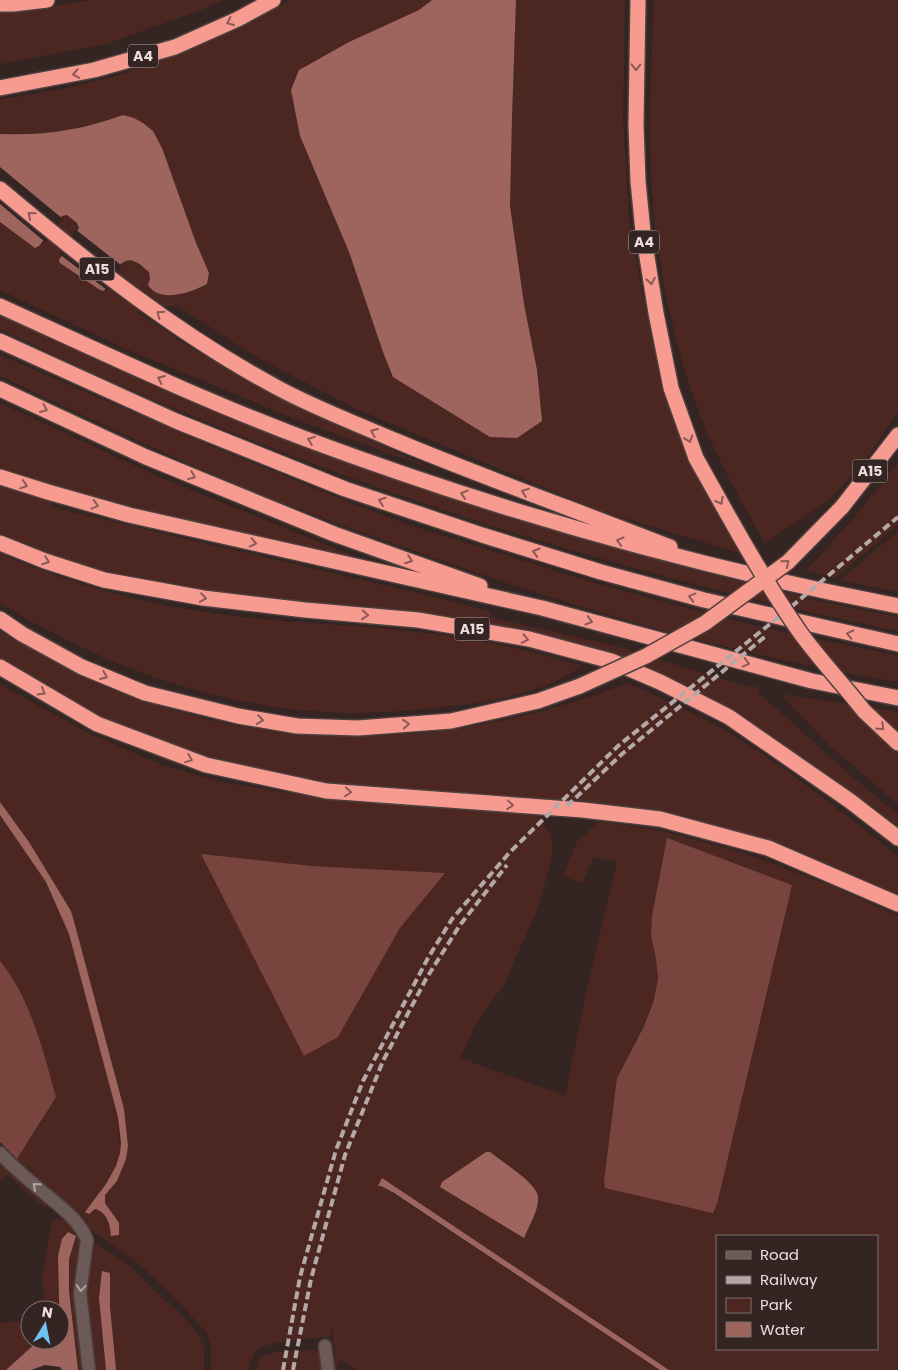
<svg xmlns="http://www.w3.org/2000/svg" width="898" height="1370" font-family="Poppins,sans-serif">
  <rect width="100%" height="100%" fill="#342422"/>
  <!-- green -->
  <path fill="#4c2722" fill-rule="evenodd" d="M92,0H223L204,9L106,44L0,64V9L40,8Z
    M291,0H432L419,10L349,42L299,70L291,90L300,136L349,252L383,352L393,377L537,370L524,304L510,206L512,117L516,0H625L623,118L629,220L647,316L667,397L704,483L740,553L600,511L354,408L248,352L177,305L137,312L194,350L272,392L380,445L438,471L300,421L126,349L0,290V99C106,86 199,53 291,0Z
    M654,0H898V412L865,461L827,502L765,543C740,498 713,453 696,404C670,331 653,244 651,167C649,111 652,55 654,0Z
    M0,312L31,328L578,536L694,570L833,604L898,617V631C588,568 284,468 0,329Z
    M0,355L218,449L351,503L409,525L601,585L756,626L898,656V682C744,657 593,614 446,562C372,536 298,510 226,480C150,447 75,412 0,376Z
    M0,403L157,476L351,555L350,560L139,511L57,488L51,507L430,596L491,612L490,617L616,646L744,686L758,687L759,694C806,733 849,777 898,814V833L781,746L607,656L154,586L74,565L0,536Z
    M898,462V525L835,578L805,571C839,537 869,501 898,462Z
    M898,531V592L840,580Z
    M0,554C54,576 106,594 163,605C211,614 261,620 310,623C336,625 363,626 389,629C437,634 485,640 531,652C549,656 565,661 582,666C543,694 490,702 443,707C404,711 365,715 326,712C208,705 100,664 0,603Z
    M0,631C46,657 93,683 143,700C303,757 472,743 628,683C667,701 705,718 741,740C796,775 846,816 898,856V897L627,809L540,798L469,795L327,783L259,771L194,754L118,727L70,704L0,661Z
    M0,684L82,730L162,765L221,782L323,799L537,813L549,832L553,846L551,862L538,907L505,983L476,1024L460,1058L565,1096L587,989L617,862L594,857L582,883L563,876L577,841L601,821L670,833L740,852L830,885L898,916V1370H669L382,1178L381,1186L660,1370H357L341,1359L337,1365L338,1370H331V1366L335,1357L332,1326L329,1337C315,1338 266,1342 258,1349C253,1354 250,1363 248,1370H211V1344L206,1332L179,1302L142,1266L88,1228L87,1221L17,1159L42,1121L27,1006L15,983L0,961V815L46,882L69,934L118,1117L120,1153L116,1166L91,1212L95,1209C108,1213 109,1225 112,1236L111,1210L105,1203V1195L117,1181L126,1159L128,1146L124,1109L71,911L29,842L0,802ZM667,839L792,885L617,1078L642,1028L653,1003L658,979L656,958ZM201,855L312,866L444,873L400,928L338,1037ZM717,1236H877V1349H717Z
    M781,694L898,712V804L830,746Z
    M0,1161L10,1172L48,1204L45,1208L7,1175L0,1181Z
    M57,1218C70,1218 76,1230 81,1240L85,1370H78L69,1291V1259L76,1236L69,1232L60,1318V1310H45L42,1277L51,1228L53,1220Z
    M89,1245H98L126,1263L186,1320L198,1334L204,1348V1370H93L85,1286Z
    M30,1321V1340H39L6,1370H0V1323Z
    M314,1350L321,1351L323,1370H256L261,1357L276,1352Z"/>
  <!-- forest -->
  <path fill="#7a443e" d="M667,838L792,885L717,1204L713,1213L605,1188L604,1182L617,1078L643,1028L653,1003L658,979L656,958L651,936L652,916Z
    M201,854L312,866L445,873L400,928L338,1037L304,1056Z
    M0,961C31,999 43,1051 56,1097L17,1159L0,1142Z"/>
  <!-- water -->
  <path fill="#9e655e" d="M432,0H516L512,117L510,206L524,304L537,370L542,421L517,438L490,437L393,377L383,352L349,252L300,136L291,90L299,70L349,42L419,10Z
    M123,115L134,118L143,123L153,131L162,148L196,243L209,273L207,284C192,292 160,304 148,285L150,279L149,272C145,269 141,264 136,262C120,253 111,279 104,291L100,290L60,263L59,260L79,228L77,223L67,215L62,216L39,246L35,248L0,222V134C42,136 83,130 123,115Z
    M0,802L29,842L71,911L75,925L124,1109L128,1146L126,1159L117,1181L105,1195V1203L119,1223V1235L111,1236C110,1225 108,1213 95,1209L89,1214L85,1212L106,1184L116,1166L120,1153L121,1143L118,1117L69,934L46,882L0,815Z
    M486,1152H490C502,1162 537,1183 538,1197C539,1210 529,1226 524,1238L440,1187L442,1182Z
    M382,1178L669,1370H660L394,1193L381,1186H378Z
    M68,1232L76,1236L69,1259V1291L78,1370H62L60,1367L45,1365L31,1370H6L39,1340H60L58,1256L62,1239Z
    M102,1271L110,1273V1307L116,1370H106L99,1298Z"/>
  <!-- pier -->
  <path fill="#342422" d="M0,167L63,219L45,242L0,204Z
    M75,229L122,266L107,290L59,254Z"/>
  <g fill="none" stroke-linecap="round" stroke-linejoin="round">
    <!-- minor casing -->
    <g stroke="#4d403e" stroke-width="15">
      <path id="minor" d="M0,1153C15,1169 32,1183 49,1197C64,1210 79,1220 87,1240L80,1293L89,1370
        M325,1346L328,1370"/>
    </g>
    <!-- highway casing -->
    <g stroke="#4d403e" stroke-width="18">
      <path id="highway" d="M638,0L636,125L638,181L643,232L656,313L671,388L696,458
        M0,4H13L47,0
        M0,88L94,70L175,47L238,19L273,0
        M0,189C87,262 177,334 278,388C315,408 355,423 394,440C485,478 578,511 670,547
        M0,306C101,352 202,400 306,439C499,511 696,567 898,606
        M0,341L176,421L345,489L482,535L601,572L704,600L898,644
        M0,389L146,457L334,534L480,586
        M0,477L48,492L129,515L542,608L812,681L898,698
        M842,507L898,435
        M0,543L45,561L104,580L203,598L305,610L418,620L529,639L611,661L660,682L729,717L850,801L898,838
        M0,619L22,634L82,667L145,693L238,716L297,726L358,728L451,721L538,701L580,686
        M0,667L97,724L206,765L326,791L583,810L660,819L768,848L898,904
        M864,711L898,743"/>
    </g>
    <!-- minor -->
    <use href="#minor" stroke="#6c5a57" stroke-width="12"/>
    <!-- highway -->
    <use href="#highway" stroke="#f79b91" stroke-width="15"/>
    <!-- rail -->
    <path stroke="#b5a9a8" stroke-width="4" stroke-dasharray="8 4" stroke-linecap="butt" d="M567,806L622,754L767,635
      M283,1370L300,1277L336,1150L363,1081L428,958L452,919L510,852L618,746L785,612L898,517
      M293,1370L311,1279L345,1155L383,1061L426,979L460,925L507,865"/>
    <!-- highway-bridge casing -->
    <g stroke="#4d403e" stroke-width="18" stroke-linecap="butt">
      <path id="highway-bridge" d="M696,458C729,517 761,576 799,631C819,659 843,684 864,711
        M580,686L646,656L705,623L788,562L842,507"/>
    </g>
    <!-- highway-bridge -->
    <use href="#highway-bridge" stroke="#f79b91" stroke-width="15"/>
  </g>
  <!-- one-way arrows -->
  <defs><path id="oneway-chevron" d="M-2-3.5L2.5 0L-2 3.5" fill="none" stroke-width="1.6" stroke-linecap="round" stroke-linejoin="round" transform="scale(1.25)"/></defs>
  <g stroke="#8c5a54">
    <use href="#oneway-chevron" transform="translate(230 22) rotate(156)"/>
    <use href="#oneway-chevron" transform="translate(636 67) rotate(91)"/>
    <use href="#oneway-chevron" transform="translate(76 74) rotate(169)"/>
    <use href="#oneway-chevron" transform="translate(31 215) rotate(-140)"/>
    <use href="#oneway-chevron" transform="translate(651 281) rotate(81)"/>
    <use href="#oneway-chevron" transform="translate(160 314) rotate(-145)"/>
    <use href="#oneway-chevron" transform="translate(161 379) rotate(-156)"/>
    <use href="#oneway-chevron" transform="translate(44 409) rotate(25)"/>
    <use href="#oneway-chevron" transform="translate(374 432) rotate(-157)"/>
    <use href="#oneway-chevron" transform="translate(689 439) rotate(70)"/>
    <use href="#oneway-chevron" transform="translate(311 440) rotate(-160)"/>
    <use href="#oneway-chevron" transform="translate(192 476) rotate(22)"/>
    <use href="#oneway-chevron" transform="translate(24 485) rotate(18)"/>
    <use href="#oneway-chevron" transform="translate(525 492) rotate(-159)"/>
    <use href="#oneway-chevron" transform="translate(464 494) rotate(-162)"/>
    <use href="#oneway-chevron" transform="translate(382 501) rotate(-161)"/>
    <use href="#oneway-chevron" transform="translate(720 501) rotate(61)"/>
    <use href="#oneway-chevron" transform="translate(95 505) rotate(15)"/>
    <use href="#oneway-chevron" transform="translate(620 541) rotate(-164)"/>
    <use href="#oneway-chevron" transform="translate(253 543) rotate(13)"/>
    <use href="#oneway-chevron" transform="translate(536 552) rotate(-163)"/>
    <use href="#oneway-chevron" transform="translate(409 560) rotate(20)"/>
    <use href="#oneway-chevron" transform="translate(46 561) rotate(20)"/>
    <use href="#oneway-chevron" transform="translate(786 563) rotate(-40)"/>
    <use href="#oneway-chevron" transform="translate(692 597) rotate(-165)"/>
    <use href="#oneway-chevron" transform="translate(203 598) rotate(8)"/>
    <use href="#oneway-chevron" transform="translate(365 615) rotate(5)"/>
    <use href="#oneway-chevron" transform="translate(589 621) rotate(16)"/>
    <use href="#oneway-chevron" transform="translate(850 634) rotate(-167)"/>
    <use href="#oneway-chevron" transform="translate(525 639) rotate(11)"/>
    <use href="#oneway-chevron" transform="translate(746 663) rotate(15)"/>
    <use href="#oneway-chevron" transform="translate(104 676) rotate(23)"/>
    <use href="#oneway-chevron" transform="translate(42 692) rotate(30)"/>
    <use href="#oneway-chevron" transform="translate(260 720) rotate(9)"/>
    <use href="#oneway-chevron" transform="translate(406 724) rotate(-4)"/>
    <use href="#oneway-chevron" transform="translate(881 727) rotate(44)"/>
    <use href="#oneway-chevron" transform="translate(189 759) rotate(21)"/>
    <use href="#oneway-chevron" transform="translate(348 792) rotate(5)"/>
    <use href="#oneway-chevron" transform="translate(510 805) rotate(4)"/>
  </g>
  <g stroke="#b2a4a2">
    <use href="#oneway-chevron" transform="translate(36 1186) rotate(-139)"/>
    <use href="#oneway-chevron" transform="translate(81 1288) rotate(94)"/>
  </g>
  <g text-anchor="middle" stroke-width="4" stroke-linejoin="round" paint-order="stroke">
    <!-- shield labels -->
    <g fill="#342422" stroke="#b4a8a6" stroke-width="1">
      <rect x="128" y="44.5" width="30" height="23" rx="4"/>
      <rect x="629" y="230.5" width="30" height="23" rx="4"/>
      <rect x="79.5" y="257.5" width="35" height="23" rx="4"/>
      <rect x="852.5" y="459.5" width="35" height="23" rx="4"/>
      <rect x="454.5" y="617.5" width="35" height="23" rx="4"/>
    </g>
    <g font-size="14" font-weight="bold" fill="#ebe0df">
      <text x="143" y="61">A4</text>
      <text x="644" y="247">A4</text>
      <text x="97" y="274">A15</text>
      <text x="870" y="476">A15</text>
      <text x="472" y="634">A15</text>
    </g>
  </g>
  <!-- legend -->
  <rect x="716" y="1235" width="162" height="115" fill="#342422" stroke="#7d6f6e"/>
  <rect x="726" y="1251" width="25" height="8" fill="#6c5a57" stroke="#7d6f6e"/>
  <text x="760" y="1260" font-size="15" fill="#ebe0df">Road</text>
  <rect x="726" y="1276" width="25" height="8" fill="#b5a9a8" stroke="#7d6f6e"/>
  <text x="760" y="1285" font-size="15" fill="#ebe0df">Railway</text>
  <rect x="726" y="1298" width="25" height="15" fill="#4c2722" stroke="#7d6f6e"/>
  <text x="760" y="1310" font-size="15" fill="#ebe0df">Park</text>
  <rect x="726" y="1322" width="25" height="15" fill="#9e655e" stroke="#7d6f6e"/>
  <text x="760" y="1335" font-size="15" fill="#ebe0df">Water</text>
  <!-- north arrow -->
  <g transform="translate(45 1325) rotate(10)"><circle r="24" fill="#342422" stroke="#7d6f6e"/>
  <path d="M0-4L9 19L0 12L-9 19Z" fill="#70c2f4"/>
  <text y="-8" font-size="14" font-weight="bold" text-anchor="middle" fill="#ebe0df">N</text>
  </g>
</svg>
